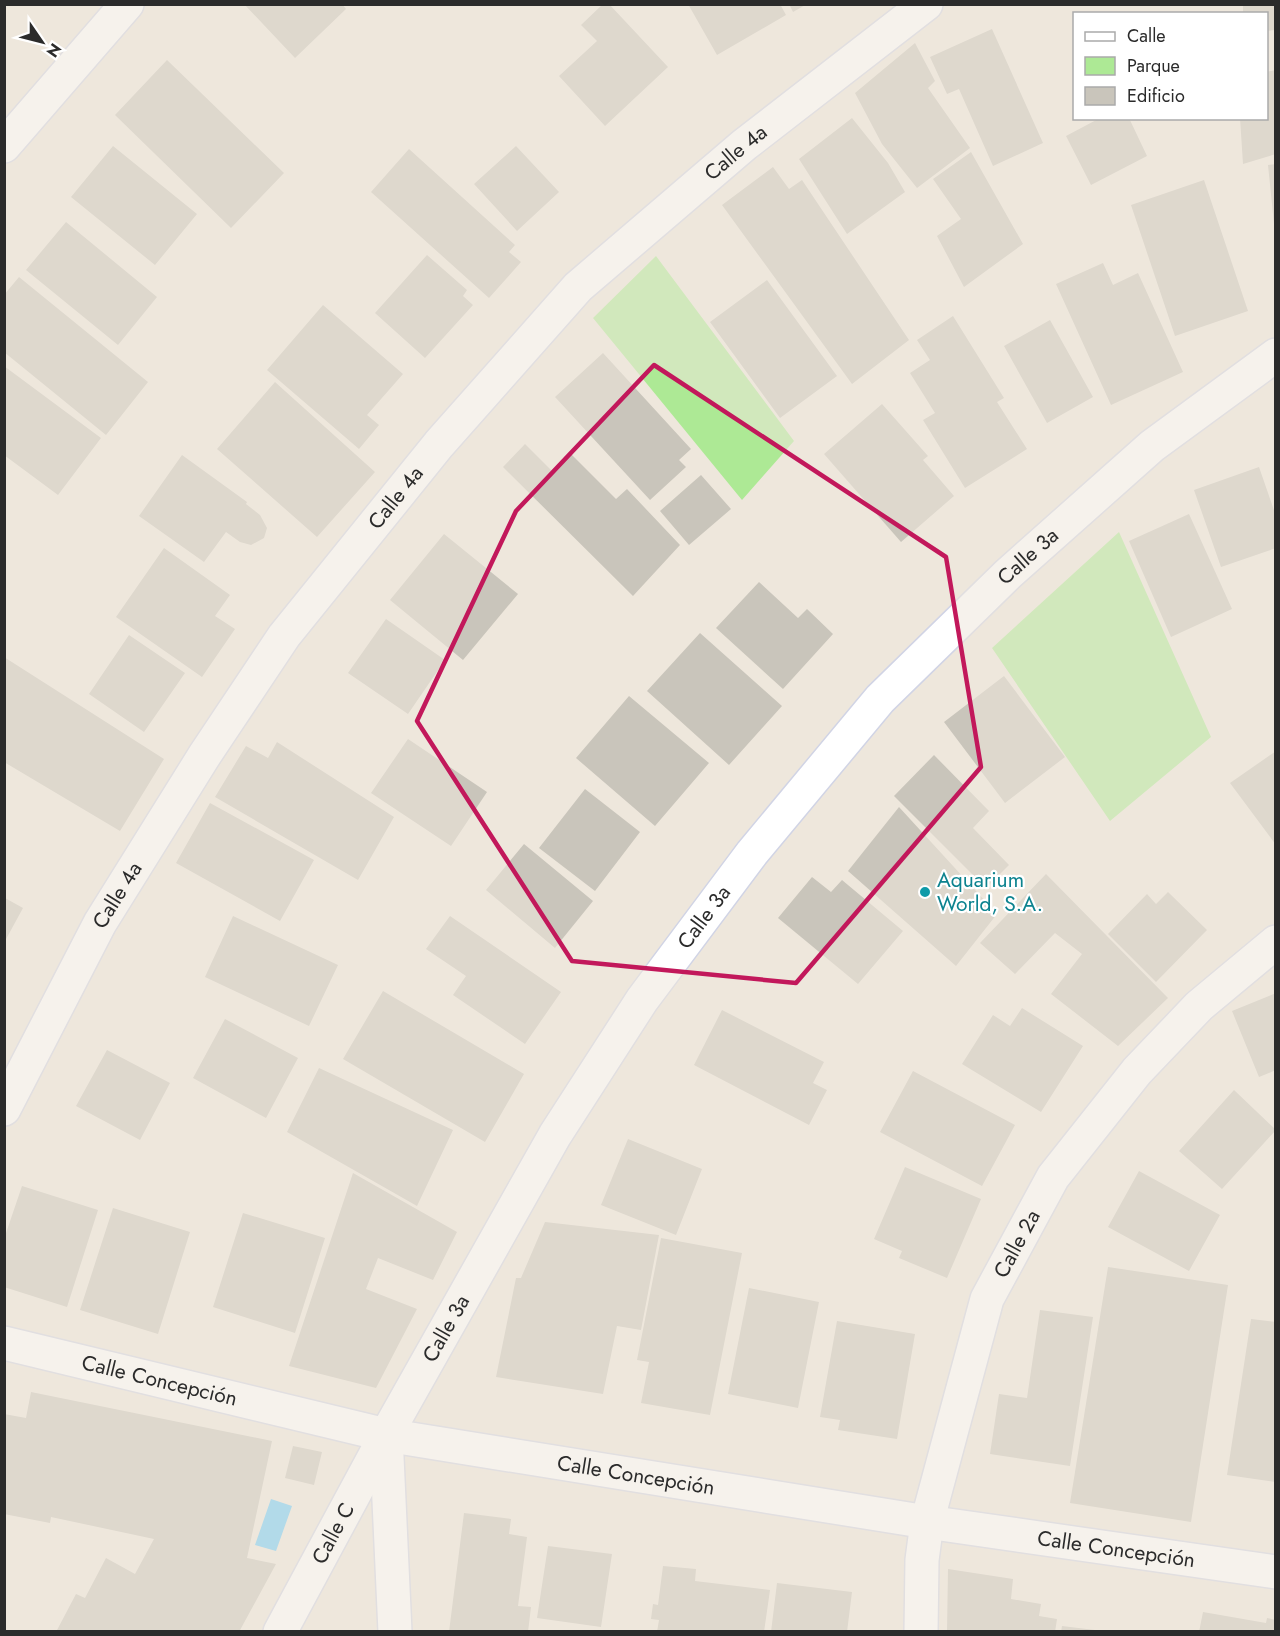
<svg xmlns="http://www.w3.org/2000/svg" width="1280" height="1636" font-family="Jost,sans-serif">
  <rect width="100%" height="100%" fill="#eee7dc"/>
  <!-- green -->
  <path fill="#ade995" d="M656,256L794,441L742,500L593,318Z
    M1119,532L1211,737L1110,821L992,648Z"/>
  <!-- water -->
  <path fill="#68c9f8" d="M271,1499L292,1506L276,1551L255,1545Z"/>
  <!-- building -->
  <path fill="#c9c5bb" d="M244,4H342L346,9L295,58Z
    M603,4H609L668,67L605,126L559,76L597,41L581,25Z
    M688,4H780L786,15L717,55Z
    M789,4H807L793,12Z
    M1243,4H1276V30L1266,31V14H1243Z
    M992,29L1043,143L993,166L959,89L947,94L930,57Z
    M915,43L935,81L928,88L970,148L917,188L882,144L855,93Z
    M167,60L284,173L231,228L115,115Z
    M1276,70V154L1243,164L1240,118H1266V72Z
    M852,118L888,163L905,192L847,234L799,159Z
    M1100,118H1129L1147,156L1091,185L1066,136Z
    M113,146L197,214L155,265L71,197Z
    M516,146L559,192L517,231L474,184Z
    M409,149L515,245L509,252L521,262L489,298L371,192Z
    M971,152L1023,244L964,287L937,236L961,219L933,179Z
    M1276,164V224H1274L1268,165Z
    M773,167L789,189L802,180L909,340L852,384L722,205Z
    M1204,180L1248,311L1175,336L1131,205Z
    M66,222L157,297L118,345L26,270Z
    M427,255L467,290L463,296L473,305L425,358L375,313Z
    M1103,263L1113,285L1138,273L1183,372L1111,405L1056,284Z
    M19,277L148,382L106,435L4,352V295Z
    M767,280L837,376L780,418L710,322Z
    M323,305L403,374L367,415L379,425L359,449L267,370Z
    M953,316L1004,398L997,402L1027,449L965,488L923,420L935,413L910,373L930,360L917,340Z
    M1050,320L1093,397L1047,423L1004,346Z
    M603,353L691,449L679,460L686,467L650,500L555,397Z
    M4,366L101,438L58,495L4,455Z
    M275,382L375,472L317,537L217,449Z
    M882,404L928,456L923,460L954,496L901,542L824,454Z
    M525,444L553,472L571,454L616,499L627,489L680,545L633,596L503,467Z
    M182,455L247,502L246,504L260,515L267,528L264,538L251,545L240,542L226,532L204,562L139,516Z
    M1259,467L1276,516V548L1221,567L1194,490Z
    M701,475L731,509L689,545L660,511Z
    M1189,514L1232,609L1171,637L1129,541Z
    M444,534L518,594L463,660L390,600Z
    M164,548L230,595L215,616L235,629L202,677L116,617Z
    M759,582L798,618L807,609L833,634L783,689L716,628Z
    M386,619L445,660L408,714L348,673Z
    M700,633L782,706L729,765L647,691Z
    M129,635L185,673L144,732L89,694Z
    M4,657L164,759L120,831L4,762Z
    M1004,676L1065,757L1005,803L944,722Z
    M629,696L709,763L655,826L576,758Z
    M408,739L487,792L451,846L371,793Z
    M277,742L394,817L358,880L215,797L246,746L268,758Z
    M1276,751V845L1230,783Z
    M934,755L989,811L973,828L1009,865L986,888L894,796Z
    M585,789L640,832L595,891L539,848Z
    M210,803L314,860L280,921L176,863Z
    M899,807L997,914L956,966L848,871Z
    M524,844L593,901L555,948L486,890Z
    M1046,874L1168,998L1118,1046L1051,994L1082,954L1055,933L1015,974L980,943Z
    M812,877L831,892L842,880L903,931L858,984L778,918Z
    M1168,892L1207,930L1156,982L1108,934L1147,894L1156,904Z
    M5,898L23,908L5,941Z
    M233,916L338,965L309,1026L205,977Z
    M450,916L561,992L525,1044L453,995L466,976L426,949Z
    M383,991L524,1074L485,1142L343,1059Z
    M1276,993V1070L1259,1077L1232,1011Z
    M1022,1008L1083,1046L1041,1112L962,1064L993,1015L1010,1026Z
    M722,1010L824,1062L813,1083L827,1090L809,1125L694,1065Z
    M225,1019L298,1058L266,1118L193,1078Z
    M107,1050L170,1083L140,1140L76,1106Z
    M319,1068L453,1130L417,1206L287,1132Z
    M913,1071L1015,1125L982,1186L880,1132Z
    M1234,1090L1276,1130L1222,1189L1179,1151Z
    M628,1139L702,1169L676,1235L601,1205Z
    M905,1167L981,1199L947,1278L899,1258L902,1251L874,1239Z
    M1139,1171L1220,1215L1189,1271L1108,1227Z
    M353,1173L457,1232L433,1280L378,1258L366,1289L417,1309L376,1388L289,1366Z
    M22,1186L98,1210L67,1307L4,1287V1239Z
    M113,1208L190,1232L158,1334L80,1310Z
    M243,1213L325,1238L295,1333L213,1307Z
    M545,1222L659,1235L641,1330L617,1326L603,1394L496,1377L516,1278H521Z
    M661,1238L742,1253L710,1415L641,1403L649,1362L637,1360Z
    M1108,1267L1228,1285L1191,1522L1070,1503Z
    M749,1288L819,1302L798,1408L728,1394Z
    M1040,1310L1093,1317L1070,1466L990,1454L999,1394L1027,1398Z
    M1251,1319L1276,1322V1482L1227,1475Z
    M837,1321L915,1334L897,1439L838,1430L840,1420L820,1417Z
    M31,1392L272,1441L247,1558L276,1564L239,1632H56L76,1594L85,1598L106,1558L135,1574L154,1539L51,1517L50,1523L4,1514V1414L26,1418Z
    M293,1446L322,1452L314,1485L285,1478Z
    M464,1513L511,1519L509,1534L527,1537L518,1606L531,1607L528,1632H449Z
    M548,1546L612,1554L601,1627L537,1618Z
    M663,1566L696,1569L695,1581L770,1590L764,1632H657L659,1620L651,1619L653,1604L658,1605Z
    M948,1569L1013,1579L1011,1599L1041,1604L1039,1616L1057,1619L1055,1632H947Z
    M777,1583L852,1592L847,1632H771Z
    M1203,1612L1266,1623L1267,1618L1276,1620V1632H1199Z
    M1062,1626L1095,1630V1632H1061Z"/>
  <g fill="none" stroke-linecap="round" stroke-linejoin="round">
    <!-- minor casing -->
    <g stroke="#d1d4e5" stroke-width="36">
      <g id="minor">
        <path d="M4,146L127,4"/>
        <path id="s1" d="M4,1109L100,923L204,756L284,636L439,444L578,287L744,145L926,4"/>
        <path id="s2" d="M4,1343L386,1435L927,1522L1276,1572"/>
        <path d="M386,1435L395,1632"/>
        <path id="s3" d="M280,1632L386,1435L555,1135L642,1000L752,853L880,699L1008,574L1152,446L1276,355"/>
        <path id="s4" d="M921,1632L922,1560L927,1522L987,1299L1053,1177L1137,1071L1199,1006L1276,942"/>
      </g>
    </g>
    <!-- minor -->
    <use href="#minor" stroke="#fff" stroke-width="33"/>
  </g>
  <!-- marked area -->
  <path d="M0 0H1280V1636H0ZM654,365L946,557L981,767L796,983L572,961L417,721L516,511Z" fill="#eee7dc" fill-opacity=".55" fill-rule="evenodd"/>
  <path fill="none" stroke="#c2185b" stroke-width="4.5" stroke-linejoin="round" d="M654,365L946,557L981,767L796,983L572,961L417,721L516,511Z"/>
  <!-- markers -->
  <circle fill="#0f9aa8" stroke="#fff" stroke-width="2" cx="925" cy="892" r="6"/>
  <g text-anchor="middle" stroke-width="4.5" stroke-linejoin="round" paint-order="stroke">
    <!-- street labels -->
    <g font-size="21" fill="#2b2b2b" stroke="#fff">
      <text dy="7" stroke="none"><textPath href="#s1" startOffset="1214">Calle 4a</textPath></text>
      <text dy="7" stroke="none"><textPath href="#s1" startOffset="728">Calle 4a</textPath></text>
      <text dy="7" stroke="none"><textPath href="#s3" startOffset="1318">Calle 3a</textPath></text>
      <text dy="7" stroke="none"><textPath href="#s1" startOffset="242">Calle 4a</textPath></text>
      <text dy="7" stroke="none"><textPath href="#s3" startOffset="832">Calle 3a</textPath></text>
      <text dy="7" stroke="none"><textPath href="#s4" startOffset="404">Calle 2a</textPath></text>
      <text dy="7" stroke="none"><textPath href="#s3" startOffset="346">Calle 3a</textPath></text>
      <text dy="7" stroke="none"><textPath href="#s2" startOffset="160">Calle Concepción</textPath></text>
      <text dy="7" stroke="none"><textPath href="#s2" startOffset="646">Calle Concepción</textPath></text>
      <text dy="7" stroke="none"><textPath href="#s3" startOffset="112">Calle C</textPath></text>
      <text dy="7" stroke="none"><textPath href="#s2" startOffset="1132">Calle Concepción</textPath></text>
    </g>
    <!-- culture labels -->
    <g font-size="21" fill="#0d838f" stroke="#fff" text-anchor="start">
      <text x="937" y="887">Aquarium<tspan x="937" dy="24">World, S.A.</tspan></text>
    </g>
  </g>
  <!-- border -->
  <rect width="1280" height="1636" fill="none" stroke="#2b2b2b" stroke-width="12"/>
  <!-- legend -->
  <rect x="1073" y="12" width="195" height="108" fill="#ffffff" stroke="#aaaaaa" stroke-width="1.5"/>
  <rect x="1085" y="32" width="30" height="9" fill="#ffffff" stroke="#aaaaaa" stroke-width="1.5"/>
  <text x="1127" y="42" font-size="18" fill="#2b2b2b">Calle</text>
  <rect x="1085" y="57" width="30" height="18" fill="#ade995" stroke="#aaaaaa" stroke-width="1.5"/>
  <text x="1127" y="72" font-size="18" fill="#2b2b2b">Parque</text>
  <rect x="1085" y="87" width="30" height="18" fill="#c9c5bb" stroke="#aaaaaa" stroke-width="1.5"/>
  <text x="1127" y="102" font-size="18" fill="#2b2b2b">Edificio</text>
  <!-- north arrow -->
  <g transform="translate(42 42) rotate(125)" stroke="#ffffff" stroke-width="4.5" paint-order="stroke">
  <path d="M0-4.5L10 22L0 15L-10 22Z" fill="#2b2b2b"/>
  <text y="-9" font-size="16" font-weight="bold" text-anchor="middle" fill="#2b2b2b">N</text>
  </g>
</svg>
